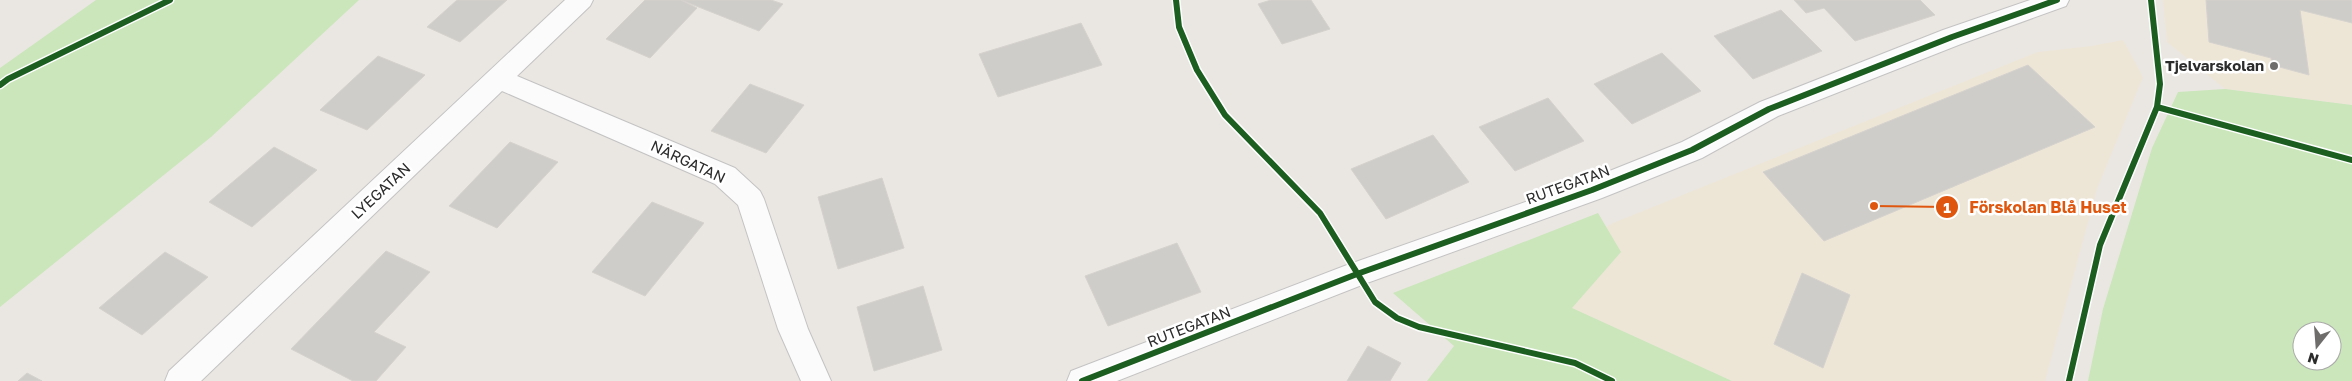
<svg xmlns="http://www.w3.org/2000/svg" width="2352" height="381" font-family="'Golos Text',sans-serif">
  <rect width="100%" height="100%" fill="#eae7e2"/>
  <!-- education -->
  <path fill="#ede6d7" d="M2163,0H2352V105L2225,89L2167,42Z
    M2123,40L2143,77L2097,189L2045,381H1732L1571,308L1621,252L1606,227L1613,223L2038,52L2091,46Z"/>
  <!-- green -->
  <path fill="#cae6ba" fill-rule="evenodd" d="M96,0H359L211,137L0,307V68Z
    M2225,89L2352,105V381H2088L2103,309L2152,148L2178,92ZM2302,331H2332V361H2302Z
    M1598,213L1621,252L1572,308L1732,381H1427L1454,346L1393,293Z"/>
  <!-- building -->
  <path fill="#cfcdc9" stroke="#d5d2ce" d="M457,0H507L460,42L427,27Z
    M645,0H681L697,8L650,58L606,39Z
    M681,0H771L783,4L759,31Z
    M1271,0H1311L1330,29L1282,44L1258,4Z
    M1794,0H1920L1935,15L1855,41L1824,8L1806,13Z
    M2206,0H2352V23L2300,10L2309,75L2272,65L2271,58L2209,42Z
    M1781,10L1822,51L1753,79L1714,36Z
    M1081,23L1102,65L998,97L979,54Z
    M1662,53L1701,91L1632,124L1594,84Z
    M378,56L425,75L367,130L320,110Z
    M2028,65L2095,127L1824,241L1763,172Z
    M750,84L804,105L766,153L711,131Z
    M1548,98L1584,141L1515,171L1479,127Z
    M1433,135L1469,182L1386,219L1351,169Z
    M510,142L558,162L497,228L449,206Z
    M274,147L317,170L252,227L209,202Z
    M882,178L904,248L838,269L818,197Z
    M652,202L704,223L645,296L592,272Z
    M1177,243L1201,292L1108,326L1085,276Z
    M386,251L430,272L374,332L406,347L376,381H353L291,349Z
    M165,252L208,277L142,335L99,308Z
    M1802,273L1850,295L1823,368L1774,344Z
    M923,286L942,350L874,371L857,307Z
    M1368,346L1401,363L1390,381H1347Z
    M27,373L42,381H18Z"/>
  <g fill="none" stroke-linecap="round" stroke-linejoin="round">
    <!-- minor casing -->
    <g stroke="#c4c3c3" stroke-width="2">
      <path id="minor" d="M565,0H593L590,6L517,76L735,168L760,191L764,199L808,329L831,381H801L778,329L738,205L715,184L502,91L201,381H165L169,371Z
        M2030,0H2069L2066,6L1961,44L1778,116L1702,158L1602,198L1367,283L1117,381H1067L1071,371L1347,265L1582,182L1682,142L1760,102L1943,30Z"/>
    </g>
    <!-- minor -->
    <use href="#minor" fill="#fcfbfb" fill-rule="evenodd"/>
    <!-- cycleway casing -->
    <g stroke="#fff" stroke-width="9">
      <path id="cycleway" d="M1176,0L1179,27L1197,70L1225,115L1320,213L1375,302L1397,318L1419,327L1575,363L1612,381
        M0,85L8,79L170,0
        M2157,107L2352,160
        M1082,381L1357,274L1592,190L1692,150L1769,109L1952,37L2057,0
        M2069,381L2100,245L2157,107L2160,84L2151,0"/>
    </g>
    <!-- cycleway -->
    <use href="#cycleway" stroke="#1b5e20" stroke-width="6"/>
  </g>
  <!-- markers -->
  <circle fill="#6e6d6c" stroke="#fff" stroke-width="2" cx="2274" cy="66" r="5"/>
  <g text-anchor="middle" stroke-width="5" stroke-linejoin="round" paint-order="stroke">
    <!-- poi labels -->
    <g font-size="15" font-weight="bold" fill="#2c2c2c" stroke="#fff" text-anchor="end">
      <text x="2264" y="71">Tjelvarskolan</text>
    </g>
    <!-- street labels -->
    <g font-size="15" fill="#2c2c2c" stroke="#fff">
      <text transform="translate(688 162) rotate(25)" y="5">NÄRGATAN</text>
      <text transform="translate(1568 185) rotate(-20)" y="5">RUTEGATAN</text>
      <text transform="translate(381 191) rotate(-43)" y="5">LYEGATAN</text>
      <text transform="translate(1189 327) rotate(-21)" y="5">RUTEGATAN</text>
    </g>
  </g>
  <!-- callouts -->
  <path fill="none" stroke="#df570e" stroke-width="2" d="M1874 206L1947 207"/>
  <g fill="#df570e" stroke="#fff" stroke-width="2">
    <circle cx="1874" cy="206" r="5"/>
    <circle cx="1947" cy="207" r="12"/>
  </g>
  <g font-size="15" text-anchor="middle" font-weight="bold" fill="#fff">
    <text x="1947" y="213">1</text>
  </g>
  <g font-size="16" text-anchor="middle" font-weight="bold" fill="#df570e" stroke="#fff" stroke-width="5" stroke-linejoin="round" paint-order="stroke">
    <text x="2048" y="213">Förskolan Blå Huset</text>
  </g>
  <!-- north arrow -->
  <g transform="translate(2317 346) rotate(197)"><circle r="24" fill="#ffffff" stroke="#ababab"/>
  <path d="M0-4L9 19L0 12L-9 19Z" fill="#6e6d6c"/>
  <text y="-8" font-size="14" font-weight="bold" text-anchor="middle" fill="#2c2c2c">N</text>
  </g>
</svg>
